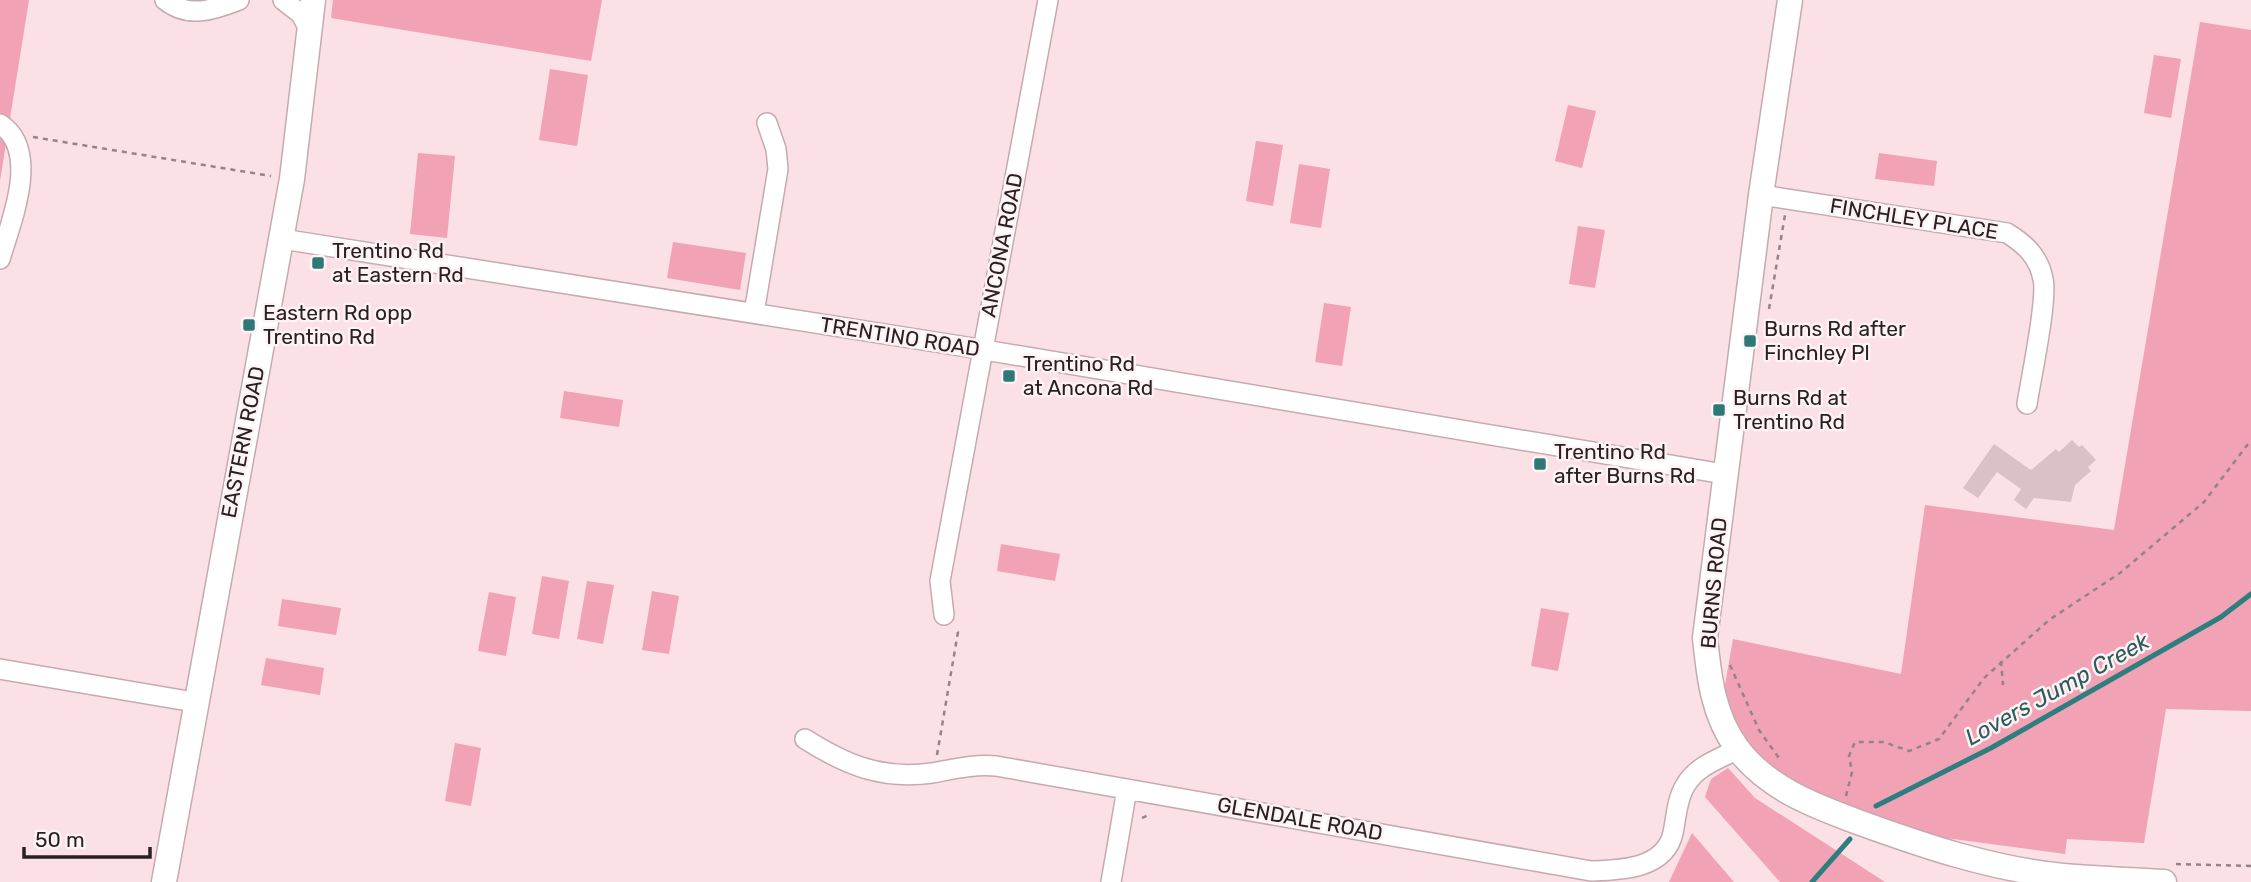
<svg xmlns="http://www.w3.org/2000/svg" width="2251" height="882" font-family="Rubik,sans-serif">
  <rect width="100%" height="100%" fill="#fbe0e5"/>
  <!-- green -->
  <path fill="#f1a2b5" d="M0,0H29L0,181Z
    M333,0H602L591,61L331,18Z
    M2200,22L2251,30V711L2166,709L2144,843L2067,839L2065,854L1916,834L1799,791L1735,737L1723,696L1733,639L1901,674L1925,505L2114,530Z
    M2154,55L2181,59L2171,118L2144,113Z
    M550,69L588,75L577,146L539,140Z
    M1568,105L1596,111L1582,168L1555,161Z
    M1256,141L1283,145L1273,206L1246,201Z
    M418,153L455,156L447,238L410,234Z
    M1879,153L1937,161L1934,186L1875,179Z
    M1299,164L1330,169L1321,228L1290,223Z
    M1578,226L1605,230L1595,288L1569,284Z
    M673,242L746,253L740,290L667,278Z
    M1324,303L1351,307L1342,366L1315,362Z
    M564,391L623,400L619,427L560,418Z
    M1001,544L1060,554L1055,581L997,571Z
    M542,576L569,581L559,639L532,634Z
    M587,581L614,585L603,644L577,639Z
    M652,591L679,596L669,654L642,650Z
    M489,592L516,597L506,656L478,651Z
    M282,599L341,608L336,635L278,626Z
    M1541,608L1569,613L1558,671L1531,666Z
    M266,658L324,668L320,695L261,685Z
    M455,743L481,748L471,806L445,801Z
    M1728,768L1755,798L1885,882H1780L1705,797L1711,779Z
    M1692,833L1734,882H1669Z"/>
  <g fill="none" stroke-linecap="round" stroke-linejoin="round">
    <!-- stream -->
    <path stroke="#2d7e7e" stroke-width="5" d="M1876,806L1991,748L2221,617L2251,594
      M1812,882L1850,839"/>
  </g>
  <!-- building -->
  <path fill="#dbc0c6" d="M2072,440L2079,447L2082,445L2096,460L2088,467L2091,471L2075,485L2071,502L2034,498L2026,509L2014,500L2021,489L1997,472L1978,498L1963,488L1994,444L2031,470L2056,449L2059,452Z"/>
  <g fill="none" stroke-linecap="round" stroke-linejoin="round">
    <!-- minor casing -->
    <g stroke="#c5abb0" stroke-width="22">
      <path id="minor" d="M165,0C188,19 214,10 239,0
        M283,0L301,14L310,31
        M0,124C41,150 11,222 0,259
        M1761,195L2007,233C2025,244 2039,257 2043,279C2048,299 2031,378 2027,404
        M282,239L967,347L1724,474
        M754,313L778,169L776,149L767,123
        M944,615L940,581L1048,0
        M0,669L194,702
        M805,739C846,765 882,780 932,773C954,769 974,764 996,766L1591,871C1621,870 1665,869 1673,833C1676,818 1677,799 1685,786C1696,766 1719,759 1738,749
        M1111,882L1127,789"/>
    </g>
    <!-- major casing -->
    <g stroke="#c5abb0" stroke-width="27">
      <path id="major" d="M1790,0L1761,195L1705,638C1709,677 1713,715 1737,748C1767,788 1812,805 1858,822C1924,846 1992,869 2063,876C2096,879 2130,880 2164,882
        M164,882L292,179L313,0"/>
    </g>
    <!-- path -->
    <path stroke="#968387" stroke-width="2.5" stroke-dasharray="5 5" stroke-linecap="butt" d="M33,137L271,176
      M1769,309L1785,215
      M2001,661L2003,685
      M1730,665L1759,730L1781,761
      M937,755L958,632L955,628
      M1846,796L1852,772L1849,756L1855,742H1884L1909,751L1939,739L1984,678L2049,620L2120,573L2204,502L2251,440
      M1142,818L1150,814
      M2176,864L2251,866"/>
    <!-- minor -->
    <use href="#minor" stroke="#fff" stroke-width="19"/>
    <!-- major -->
    <use href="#major" stroke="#fff" stroke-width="24"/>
  </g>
  <!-- markers -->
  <g fill="#2e7877" stroke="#fdf2f4" stroke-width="2.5">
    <rect x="311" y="256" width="14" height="14" rx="3.5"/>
    <rect x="242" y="318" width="14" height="14" rx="3.5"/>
    <rect x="1743" y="334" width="14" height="14" rx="3.5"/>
    <rect x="1002" y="369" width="14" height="14" rx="3.5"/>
    <rect x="1712" y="403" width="14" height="14" rx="3.5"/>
    <rect x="1533" y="457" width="14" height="14" rx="3.5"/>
  </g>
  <g text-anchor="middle" stroke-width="5" stroke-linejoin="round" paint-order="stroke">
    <!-- street labels -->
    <g font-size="21" fill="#2a2022" stroke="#fdf2f4">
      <text transform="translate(1914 219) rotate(9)" y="7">FINCHLEY PLACE</text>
      <text transform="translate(1002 245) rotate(-79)" y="7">ANCONA ROAD</text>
      <text transform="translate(900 337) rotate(9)" y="7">TRENTINO ROAD</text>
      <text transform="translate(243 442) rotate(-79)" y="7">EASTERN ROAD</text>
      <text transform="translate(1714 583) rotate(-85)" y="7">BURNS ROAD</text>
      <text transform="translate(1300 819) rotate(10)" y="7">GLENDALE ROAD</text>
    </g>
    <!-- poi labels -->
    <g font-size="21" fill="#2a2022" stroke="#fdf2f4" text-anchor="start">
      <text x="332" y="258">Trentino Rd<tspan x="332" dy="24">at Eastern Rd</tspan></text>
      <text x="263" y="320">Eastern Rd opp<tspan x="263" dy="24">Trentino Rd</tspan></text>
      <text x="1764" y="336">Burns Rd after<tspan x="1764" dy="24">Finchley Pl</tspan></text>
      <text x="1023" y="371">Trentino Rd<tspan x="1023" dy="24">at Ancona Rd</tspan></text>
      <text x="1733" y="405">Burns Rd at<tspan x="1733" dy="24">Trentino Rd</tspan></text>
      <text x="1554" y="459">Trentino Rd<tspan x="1554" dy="24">after Burns Rd</tspan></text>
    </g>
    <!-- water labels -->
    <g font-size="23" font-style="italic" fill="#2b5b5a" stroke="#fdf2f4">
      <text transform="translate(2057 689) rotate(-29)" y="8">Lovers Jump Creek</text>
    </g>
  </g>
  <!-- scale -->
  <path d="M24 847v10h126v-10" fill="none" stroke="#2a2022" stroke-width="3.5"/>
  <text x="35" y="847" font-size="21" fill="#2a2022" stroke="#fdf2f4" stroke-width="5" paint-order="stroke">50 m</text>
</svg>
